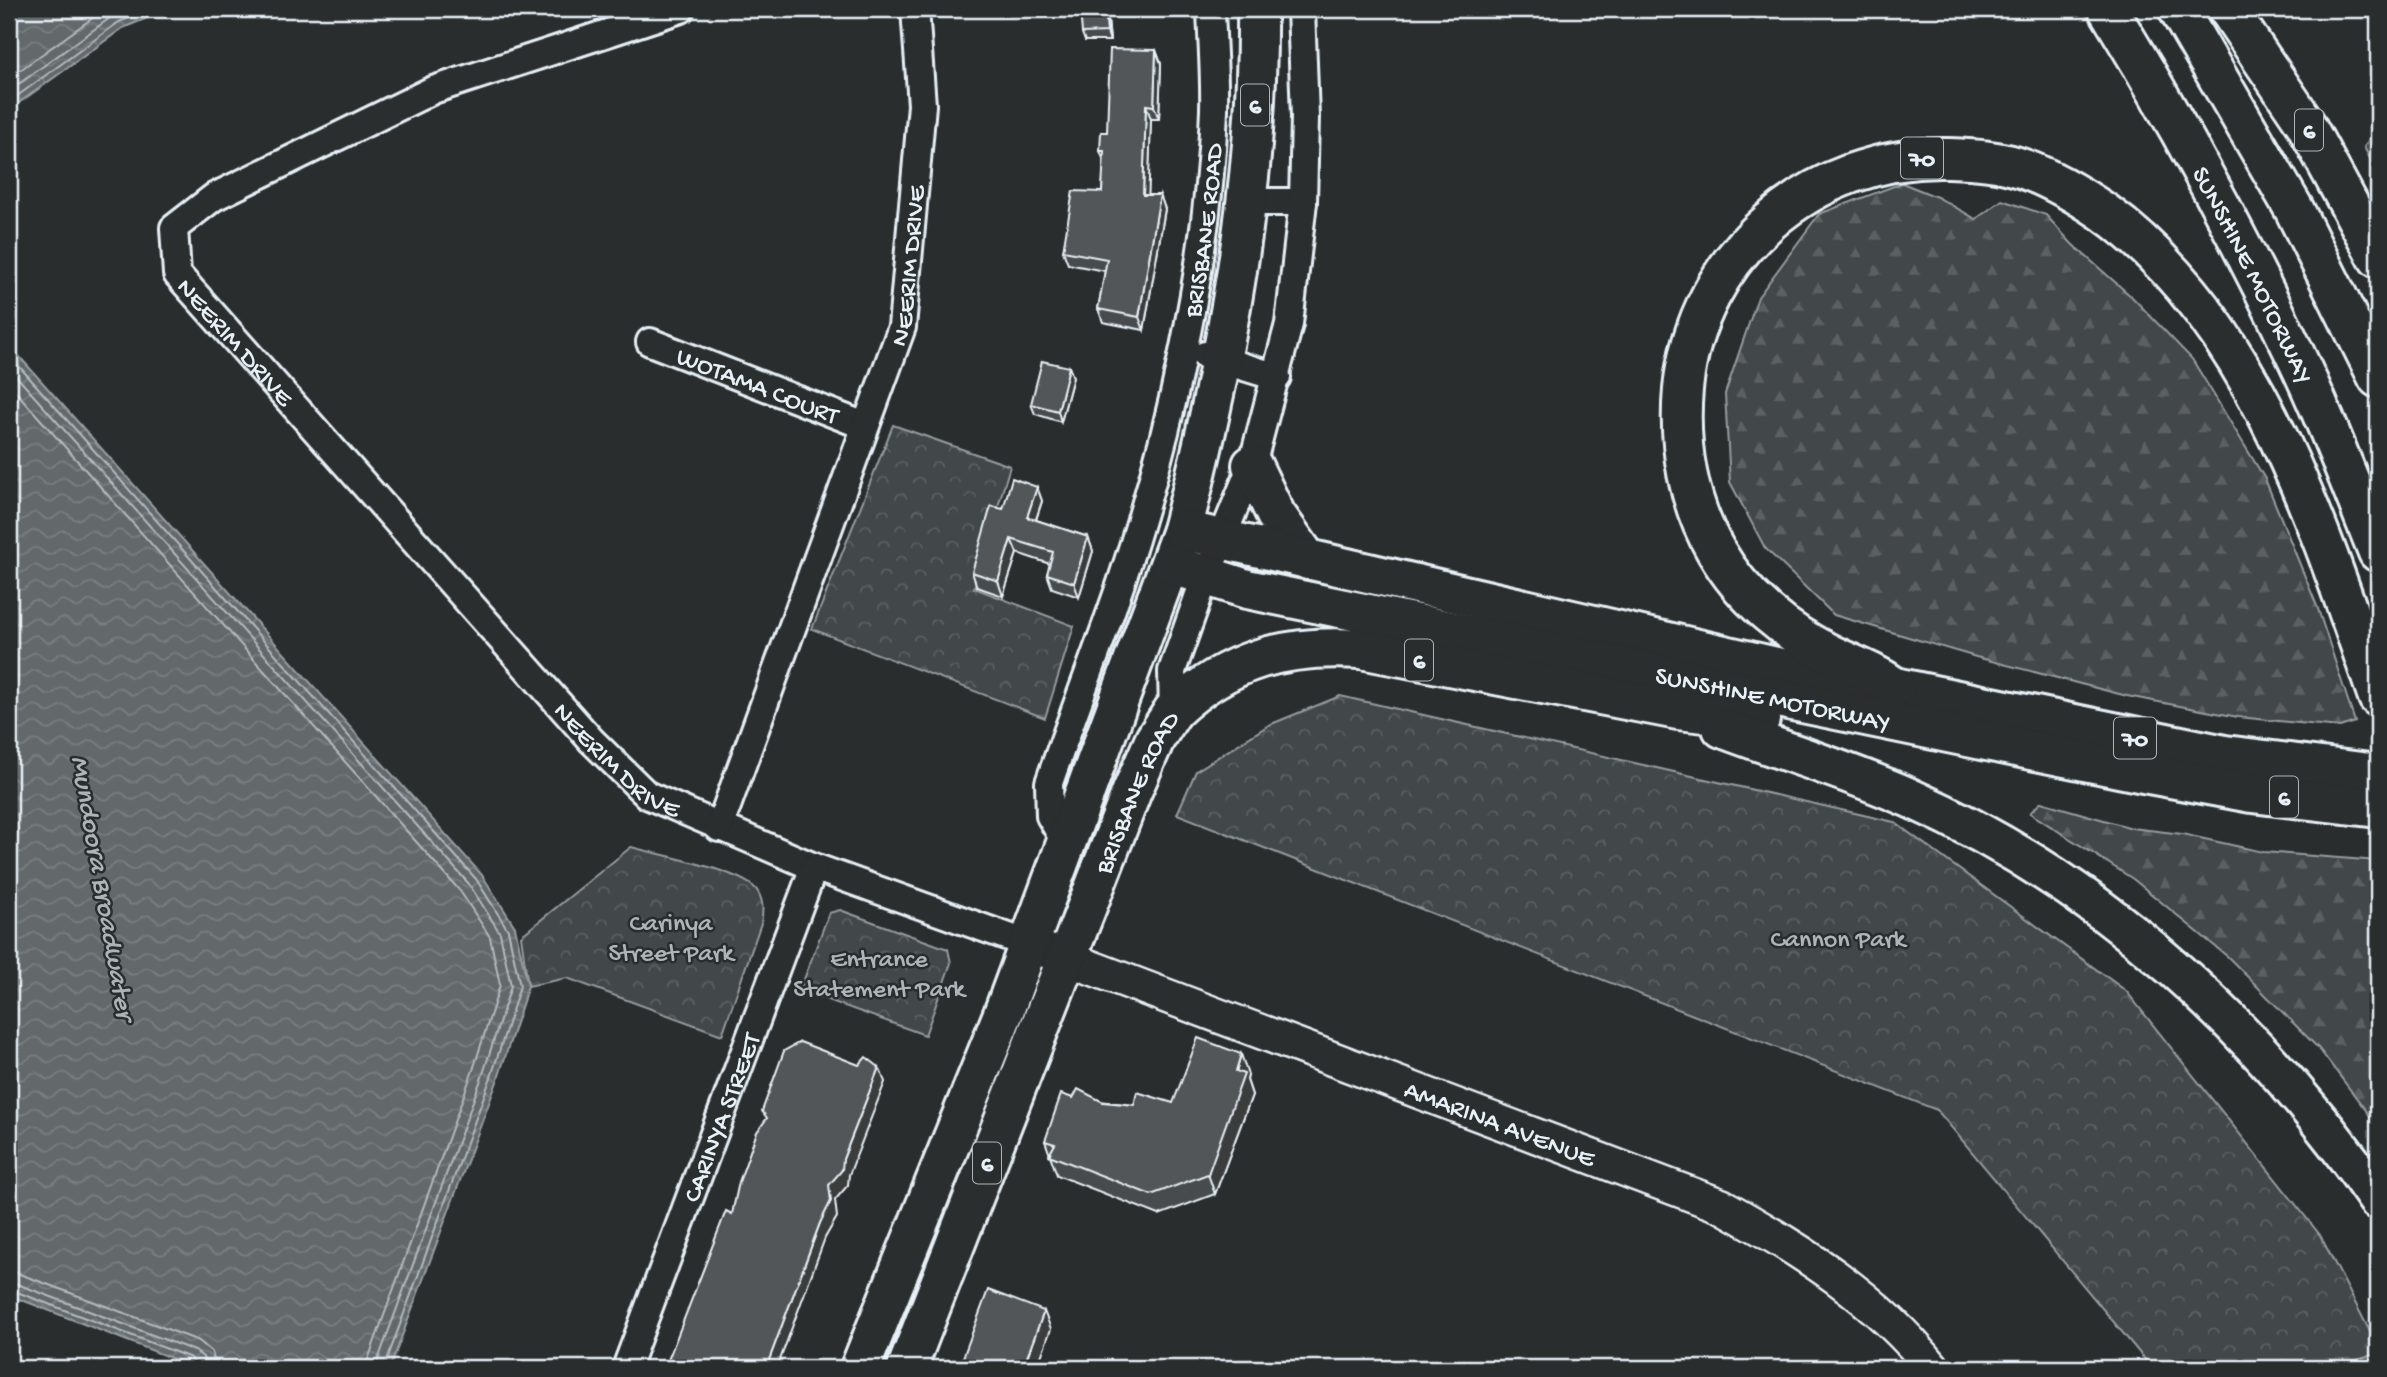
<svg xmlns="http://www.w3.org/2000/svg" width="2387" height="1377" font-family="'Gochi Hand',sans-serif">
  <defs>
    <pattern id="forest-firs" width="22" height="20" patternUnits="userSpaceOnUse" patternTransform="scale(1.75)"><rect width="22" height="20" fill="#424648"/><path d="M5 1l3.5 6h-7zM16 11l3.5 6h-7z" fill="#5d6163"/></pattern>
    <pattern id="park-crowns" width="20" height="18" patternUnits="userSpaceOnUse" patternTransform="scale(1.75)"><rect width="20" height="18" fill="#424648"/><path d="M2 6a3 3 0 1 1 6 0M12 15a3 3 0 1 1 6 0" fill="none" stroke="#5d6163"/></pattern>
    <pattern id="water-waves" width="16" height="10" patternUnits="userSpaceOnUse" patternTransform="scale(1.75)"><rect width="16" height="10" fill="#63686b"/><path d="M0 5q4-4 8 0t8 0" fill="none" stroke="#797e81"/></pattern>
  </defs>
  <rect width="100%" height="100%" fill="#2a2d2e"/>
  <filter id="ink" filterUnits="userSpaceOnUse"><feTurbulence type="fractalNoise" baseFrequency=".0143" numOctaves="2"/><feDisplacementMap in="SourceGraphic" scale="14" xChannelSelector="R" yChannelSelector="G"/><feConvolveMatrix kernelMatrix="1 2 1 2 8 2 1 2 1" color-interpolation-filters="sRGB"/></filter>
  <g filter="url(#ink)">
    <!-- forest -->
    <path fill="url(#forest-firs)" stroke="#959ca0" stroke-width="2" d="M2378,128V174L2364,147Z
      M1902,183L1937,197L1976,219L2002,200L2046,215L2072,244L2133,298L2192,359L2265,479L2317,606L2355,722L2340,727L2238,717L2127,696L1976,657L1834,615L1765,548L1730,482L1725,394L1758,297L1819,214Z
      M2041,802L2132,828L2182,834L2263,852L2378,861V1126L2319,1049L2228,957L2133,879L2030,813Z"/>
    <!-- park -->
    <path fill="url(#park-crowns)" stroke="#959ca0" stroke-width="2" d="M893,425L1010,466L974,588L1074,626L1045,718L812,629Z
      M1340,696L1894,822L2126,991L2320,1235L2378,1347V1353L2335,1368H2152L1937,1110L1177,814L1196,771L1269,725Z
      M631,847C656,854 747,871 758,892C764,902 763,912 761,923L722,1035L567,978L528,986L521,936Z
      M840,910L948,949L951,963L925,1035L800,990L829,913Z"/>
    <!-- water -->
    <path fill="url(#water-waves)" stroke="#989fa3" stroke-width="2" d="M9,9H169L123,28L9,110Z
      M9,345L482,875L515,927L528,986L498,1079L390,1368H197L9,1295Z"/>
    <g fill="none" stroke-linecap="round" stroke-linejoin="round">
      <!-- shore -->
      <path stroke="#b3bac0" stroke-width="2" d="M9,78L105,9
        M9,91L114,15L128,9
        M9,102L119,22L151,9
        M9,355L476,879L508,930L520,986L491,1077L384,1368
        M9,368L469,884L500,933L511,986L483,1074L375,1368
        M9,384L460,891L490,937L500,985L473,1070L365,1368
        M9,1270L199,1341L212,1352L216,1368
        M9,1281L195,1351L203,1357L205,1368
        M9,1289L191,1358L197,1368"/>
      <!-- minor casing -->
      <g stroke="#e8f1f8" stroke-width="32">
        <g id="minor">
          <path id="s1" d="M681,9L433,90L214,197L174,228L177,274L591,740L647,795L814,867L1028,944"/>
          <path d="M1248,202H1303"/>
          <path id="s2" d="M650,342L865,426"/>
          <path d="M1205,355L1277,377"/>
          <path d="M1173,711L1172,671L1200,592L1252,465L1289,324L1303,202L1305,117L1301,9"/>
          <path id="s3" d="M719,828L902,327L922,105L915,9"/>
          <path id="s4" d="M1067,845L1050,816L1049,783C1072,716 1098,650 1121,583C1169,440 1209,261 1214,110C1215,76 1212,42 1211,9"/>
          <path id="s5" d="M626,1368L814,867"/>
        </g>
      </g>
      <!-- tertiary casing -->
      <g stroke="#e8f1f8" stroke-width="38">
        <g id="tertiary">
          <path id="s6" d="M1042,949L1722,1206C1801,1250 1876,1297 1933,1368"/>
        </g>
      </g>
      <!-- primary casing -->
      <g stroke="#e8f1f8" stroke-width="44">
        <g id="primary">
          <path d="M860,1368L1003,1014L1182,530C1226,359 1259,186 1257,9"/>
          <path id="s7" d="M907,1368L1132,791L1155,739L1173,711"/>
        </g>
      </g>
      <!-- motorway casing -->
      <g stroke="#e8f1f8" stroke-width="44">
        <g id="motorway">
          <path id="s8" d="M2108,9C2175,118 2236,230 2291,346C2324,413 2350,483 2378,552"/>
          <path d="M2178,9L2294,209L2378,378"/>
          <path d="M2228,9L2305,123L2378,258"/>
          <path d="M1252,465L1276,515L1308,560"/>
          <path d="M1182,530L1841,682L1895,687L2225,755L2378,774"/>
          <path id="s9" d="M1170,564L1247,589L2143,773L2252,793L2378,808"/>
          <path d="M1895,687C1875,673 1856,666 1834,656C1787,634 1742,597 1716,551C1688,503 1678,445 1683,389C1696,254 1813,154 1948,158C1973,159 2000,160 2024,169C2052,179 2079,195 2104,212C2255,320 2320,530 2378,697"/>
          <path d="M1173,711C1228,659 1286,644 1361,649L1678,710L1760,719"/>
          <path d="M1722,728C1785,752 1849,771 1910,798C2101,883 2261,1029 2378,1200"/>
        </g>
      </g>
      <!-- minor -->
      <use href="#minor" stroke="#2a2d2e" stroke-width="26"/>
      <!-- tertiary -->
      <use href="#tertiary" stroke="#2a2d2e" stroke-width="33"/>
      <!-- primary -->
      <use href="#primary" stroke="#2a2d2e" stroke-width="38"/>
      <!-- motorway -->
      <use href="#motorway" stroke="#2a2d2e" stroke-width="38"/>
    </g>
    <!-- wall -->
    <path fill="#474b4d" stroke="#e8f1f8" stroke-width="2" d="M1107,9L1110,41H1085L1082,33Z
      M1156,50L1161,64L1159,119H1151L1148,195H1160L1165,209L1144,330L1103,322L1098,309L1105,271L1068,264L1063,251L1102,192L1104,161L1100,151L1107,132Z
      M1069,367L1073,377L1061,422L1035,414L1031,404Z
      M1037,487L1042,501L1036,520L1088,537L1093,551L1079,597L1052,588L1047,574L1050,564L1017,553L1003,596L977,587L972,572L1003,509Z
      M1248,1075L1247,1080L1252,1095L1215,1194L1159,1215L1057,1175L1045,1141L1073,1098L1134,1105L1173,1103Z"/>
    <!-- shaded-wall -->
    <path fill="#3a3d3e" stroke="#e8f1f8" stroke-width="2" d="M1105,9H1107L1110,41L1107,32Z
      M1156,50L1161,64L1159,119L1154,106Z
      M1146,105L1151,119L1148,208L1143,195Z
      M1160,195L1165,209L1144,330L1139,317Z
      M1069,367L1073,377L1061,422L1058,411Z
      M1037,487L1042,501L1032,531L1027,517Z
      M1088,537L1093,551L1079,597L1074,583Z
      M1011,539L1017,553L1003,596L998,581Z
      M1241,1054L1248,1075L1247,1080L1252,1095L1215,1194L1208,1174Z
      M879,1067L885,1082L849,1175L848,1185L835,1200L837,1217L825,1238L777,1368H766L820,1223L829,1185L843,1159Z
      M1044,1311L1051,1329L1037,1368H1023Z"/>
    <!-- building -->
    <path fill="#535759" stroke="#e8f1f8" stroke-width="2" d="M1080,9H1105L1107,32L1082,33Z
      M1110,49L1156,50L1154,106L1146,105L1143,195H1160L1139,317L1098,309L1107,259L1063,251L1073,191L1102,192L1104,151H1100L1101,132H1107Z
      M1042,361L1069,367L1058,411L1031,404Z
      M1012,478L1037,487L1027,517L1088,537L1074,583L1047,574L1053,552L1011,539L998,581L972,572L991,506L1003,509Z
      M1198,1038L1241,1054L1236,1071L1244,1074L1208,1174L1151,1195L1049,1155L1055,1144L1045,1141L1061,1094L1073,1098L1078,1089L1103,1102L1134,1105L1137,1092L1173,1103Z
      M800,1042L859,1065L866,1057L879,1067L843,1159L842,1170L829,1185L831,1201L820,1223L766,1368H665L726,1211L732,1214L739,1182L757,1132L767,1118L762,1111L784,1051Z
      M988,1290L1044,1311L1023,1368H955L958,1362L961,1363Z"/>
  </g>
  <g text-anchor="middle" stroke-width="5" stroke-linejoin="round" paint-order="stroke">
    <!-- shield labels -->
    <g fill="#2a2d2e" stroke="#afb6bb" stroke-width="2">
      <rect x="1241" y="84.5" width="28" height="41" rx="5"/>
      <rect x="2295" y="109.5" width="28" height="41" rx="5"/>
      <rect x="1901" y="137.5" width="42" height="41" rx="5"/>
      <rect x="1405" y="639.5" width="28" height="41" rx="5"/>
      <rect x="2114" y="717.5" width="42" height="41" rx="5"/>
      <rect x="2270" y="776.5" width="28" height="41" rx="5"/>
      <rect x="973" y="1142.5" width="28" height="41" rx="5"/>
    </g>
    <g font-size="24" font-weight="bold" fill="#e8f1f8">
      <text x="1255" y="113">6</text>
      <text x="2309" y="138">6</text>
      <text x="1922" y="166">70</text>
      <text x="1419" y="668">6</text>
      <text x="2135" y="746">70</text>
      <text x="2284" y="805">6</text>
      <text x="987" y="1171">6</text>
    </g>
    <!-- street labels -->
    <g font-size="26" fill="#e8f1f8" stroke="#2a2d2e">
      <text dy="9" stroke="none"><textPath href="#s4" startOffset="642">BRISBANE ROAD</textPath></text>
      <text dy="9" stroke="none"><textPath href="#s3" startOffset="595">NEERIM DRIVE</textPath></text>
      <text dy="9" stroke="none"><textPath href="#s8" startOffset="303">SUNSHINE MOTORWAY</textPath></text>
      <text dy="9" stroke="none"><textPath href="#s1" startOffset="691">NEERIM DRIVE</textPath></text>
      <text dy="9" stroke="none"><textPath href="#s2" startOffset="116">WOTAMA COURT</textPath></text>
      <text dy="9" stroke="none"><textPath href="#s9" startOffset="618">SUNSHINE MOTORWAY</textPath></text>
      <text dy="9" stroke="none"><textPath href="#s1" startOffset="1258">NEERIM DRIVE</textPath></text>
      <text dy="9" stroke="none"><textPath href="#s7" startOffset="620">BRISBANE ROAD</textPath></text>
      <text dy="9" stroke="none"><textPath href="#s5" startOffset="268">CARINYA STREET</textPath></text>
      <text dy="9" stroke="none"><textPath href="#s6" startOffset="490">AMARINA AVENUE</textPath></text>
    </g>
    <!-- park labels -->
    <g font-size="26" fill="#aeb5ba" stroke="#2a2d2e">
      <text x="671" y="930">Carinya<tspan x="671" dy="30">Street Park</tspan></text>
      <text x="1838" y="946">Cannon Park</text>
      <text x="879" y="966">Entrance<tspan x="879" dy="30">Statement Park</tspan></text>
    </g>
    <!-- water labels -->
    <g font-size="28" font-style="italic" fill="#acb3b9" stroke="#2a2d2e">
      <text transform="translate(105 887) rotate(80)" y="10">Mundoora Broadwater</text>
    </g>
  </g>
  <!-- margin -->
  <rect width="2387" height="1377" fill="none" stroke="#2a2d2e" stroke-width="35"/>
  <rect x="18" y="18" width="2352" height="1342" fill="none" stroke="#e8f1f8" stroke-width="2.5" filter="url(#ink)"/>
</svg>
